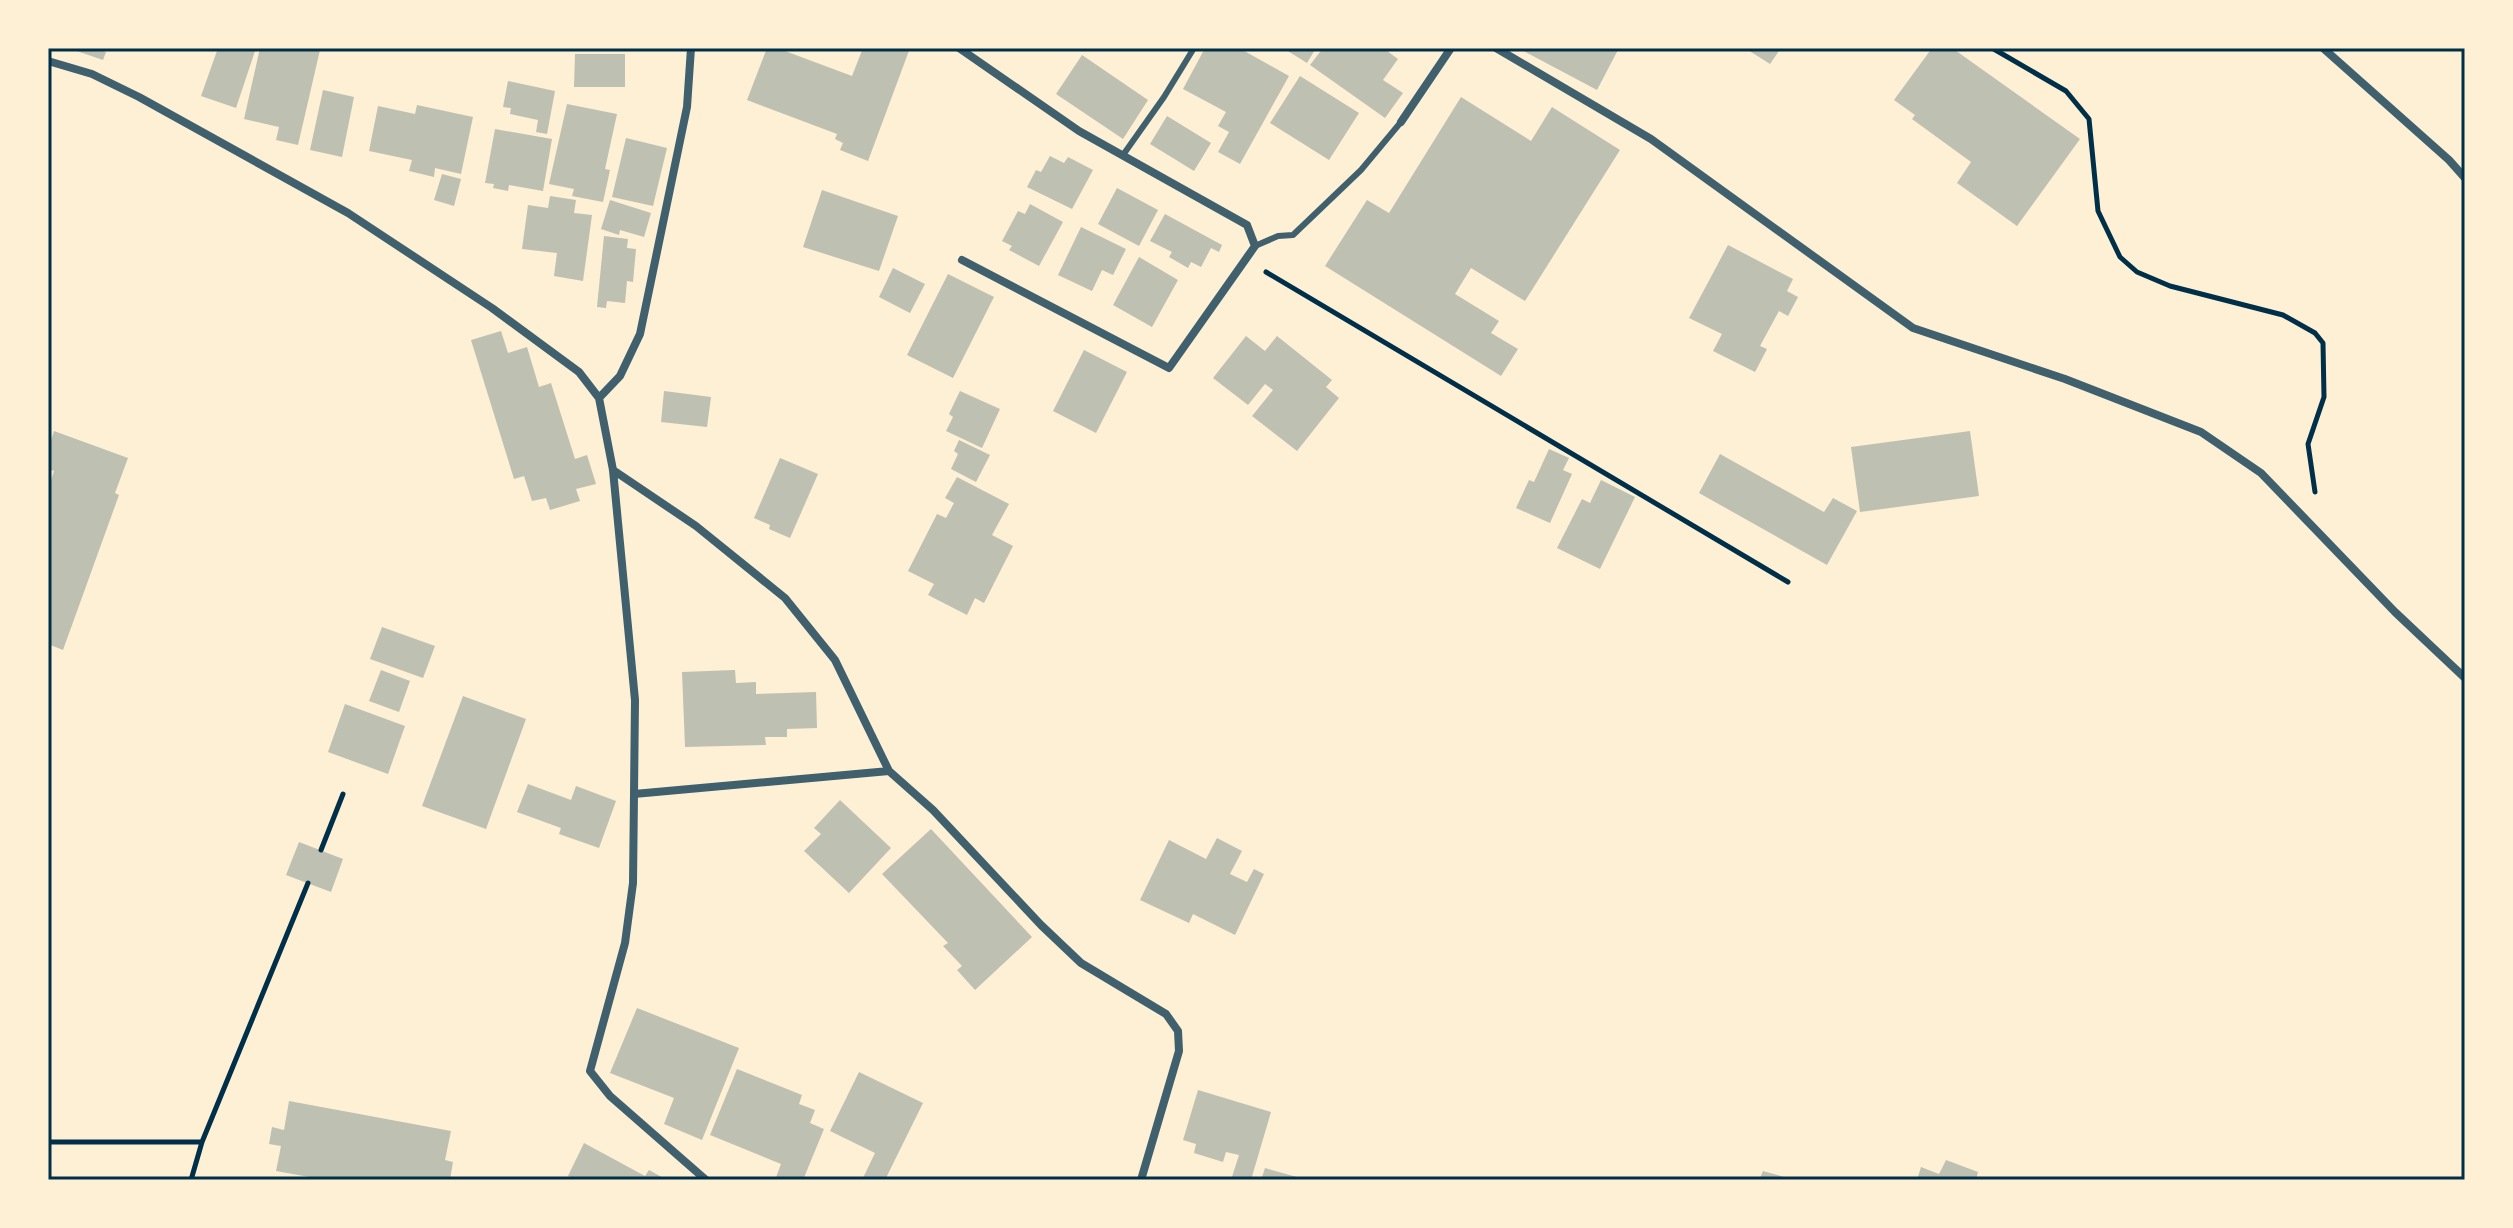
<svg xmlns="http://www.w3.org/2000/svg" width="2513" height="1228" font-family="'Nunito Sans',sans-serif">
  <rect width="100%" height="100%" fill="#fdf0d5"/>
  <!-- building -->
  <path fill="#bec0b2" d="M68,48H96L106,52L103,60Z
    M218,48H256L236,108L201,96Z
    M260,48L320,50L298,145L276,140L279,127L244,119Z
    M767,48H777L852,76L863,48H910L868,161L840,150L843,143L835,139L837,134L747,100Z
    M1205,48H1239L1289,76L1240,164L1218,152L1229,132L1218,126L1226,112L1183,89Z
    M1283,48H1316L1307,63Z
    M1323,48H1383L1398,59L1383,80L1403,93L1385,118L1310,65Z
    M1518,48H1619L1597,90Z
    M1750,48H1781L1770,64L1748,50Z
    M1932,48H1952L2080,139L2017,226L1957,183L1971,162L1912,119L1915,115L1894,100Z
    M575,54H625V87H574Z
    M1082,55L1148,100L1123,139L1056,94Z
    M1300,76L1359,113L1329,160L1270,123Z
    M508,81L555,91L547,134L536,132L538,120L510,114L511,108L503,107Z
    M323,90L354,97L342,157L310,150Z
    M1461,97L1531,141L1552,107L1620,150L1525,301L1471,268L1455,294L1499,321L1491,333L1518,349L1501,376L1325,266L1367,200L1389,213Z
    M567,104L617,114L605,169L610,170L603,202L572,196L574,189L549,184Z
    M417,105L473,117L461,174L435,168L434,177L409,171L412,160L369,151L378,106L415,114Z
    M1167,116L1211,143L1194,171L1150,144Z
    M495,129L552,139L543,191L509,185L508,191L493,188L494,184L485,183Z
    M626,138L667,148L653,206L612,197Z
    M1050,156L1064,163L1068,157L1093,170L1072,209L1027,187L1036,170L1041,172Z
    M442,174L461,179L454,206L434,200Z
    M1117,188L1158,210L1139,246L1098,224Z
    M822,190L898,216L879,271L803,247Z
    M550,196L576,200L574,213L592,215L583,281L554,276L557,253L522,249L528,205L548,208Z
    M610,200L651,213L644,237L620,230L619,235L601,229Z
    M1030,204L1063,222L1039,266L1009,250L1012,246L1002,241L1018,211L1025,214Z
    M1165,214L1222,245L1219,252L1211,248L1201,267L1191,262L1188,268L1169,257L1172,252L1150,241Z
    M1081,227L1126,249L1113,275L1102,270L1092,291L1058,275Z
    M604,236L628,239L627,248L636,249L633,282L627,281L625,303L607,301L606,308L597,307Z
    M1728,245L1793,279L1787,291L1798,297L1788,316L1779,311L1760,346L1767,349L1755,372L1713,351L1722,334L1689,318Z
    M1139,257L1178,280L1152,327L1113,305Z
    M893,268L925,284L910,313L879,297Z
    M948,274L994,297L953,378L907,355Z
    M501,331L508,353L527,347L539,387L551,383L575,459L587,455L596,484L576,489L580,501L550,510L546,498L532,501L524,476L514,479L471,340Z
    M1246,336L1265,351L1277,336L1332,380L1326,387L1339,398L1297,451L1252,416L1273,390L1265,384L1248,405L1213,378Z
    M1084,350L1127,372L1096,433L1053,411Z
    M664,391L711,397L707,427L661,422Z
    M960,391L1000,409L982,448L946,431L953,417L949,414Z
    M54,431L128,458L115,493L119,495L63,650L48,644V489L54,471L48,469V449Z
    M1970,431L1979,496L1860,512L1851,447Z
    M959,440L990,455L976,482L951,469L958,454L954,451Z
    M1549,449L1569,458L1563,470L1572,474L1550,523L1516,508L1529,480L1534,482Z
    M1720,454L1824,512L1833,498L1857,511L1827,565L1699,493Z
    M780,458L818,474L790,538L769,529L770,525L754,518Z
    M957,477L1009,504L992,535L1013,546L984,603L975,598L967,615L928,595L934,584L908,571L937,514L946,518L954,503L945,498Z
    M1601,480L1635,497L1600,569L1557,548L1582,499L1590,503Z
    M382,627L435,646L423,678L370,659Z
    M381,670L410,681L399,712L369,701Z
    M735,670L736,683L756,682V694L816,692L817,728L787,729V737H765L766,745L685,747L682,672Z
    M463,696L526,719L486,829L422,806Z
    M345,704L405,726L388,774L328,752Z
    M528,784L571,800L576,786L616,801L599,848L559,834L561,828L517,812Z
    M840,800L891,848L849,893L804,851L821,834L814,828Z
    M931,829L1032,937L975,990L957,970L962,966L943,946L948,943L882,874Z
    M1217,838L1242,851L1230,874L1247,882L1254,869L1264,874L1235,935L1193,914L1189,923L1140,900L1169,840L1206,859Z
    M299,842L343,859L331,892L286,875Z
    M637,1008L739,1048L702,1140L664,1124L674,1098L610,1073Z
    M737,1069L802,1095L799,1104L815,1110L810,1123L824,1129L803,1180H775L781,1164L710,1135Z
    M859,1072L923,1103L885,1180H862L875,1153L830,1131Z
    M1198,1090L1271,1112L1251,1180H1231L1239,1155L1226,1152L1223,1162L1194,1153L1196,1144L1183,1140Z
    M289,1101L451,1131L445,1160L453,1162L450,1180H326L276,1171L281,1146L269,1144L272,1127L284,1130Z
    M584,1143L645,1176L649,1170L667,1180H576L568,1176Z
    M1946,1160L1978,1172L1976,1180H1917L1921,1167L1939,1174Z
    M1265,1168L1304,1179L1303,1180H1261Z
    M1763,1171L1791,1179V1180H1759Z"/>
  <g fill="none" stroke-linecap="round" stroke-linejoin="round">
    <!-- path -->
    <path stroke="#003049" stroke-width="5" d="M1992,48L2066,91L2089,119L2098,211L2120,257L2137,272L2170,286L2283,315L2315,333L2323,343L2324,397L2308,444L2315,492
      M1266,272L1788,582
      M321,850L343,794
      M48,1142H202L308,883
      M191,1180L202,1142"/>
    <!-- service -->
    <path stroke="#3f606c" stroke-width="6" d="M1123,155L1164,97L1194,48
      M1255,246L1278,236L1293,235L1361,170L1401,122"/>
    <!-- minor -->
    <path stroke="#3f606c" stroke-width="8" d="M959,48L1079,131L1247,225L1255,246L1169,368L962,260
      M1496,48L1651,139L1913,328L2065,379L2201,432L2261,473L2395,612L2465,678
      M2323,48L2449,160L2465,178
      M48,61L92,74L139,97L348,213L492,308L579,372L599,398L613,470L635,700L634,794L633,883L625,943L590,1071L610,1096L706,1180
      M1401,122L1451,48
      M599,398L620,376L640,334L687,107L691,48
      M613,470L696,526L785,598L835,660L889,771L933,810L1041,925L1081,963L1166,1014L1178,1031L1179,1051L1141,1180
      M634,794L889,771"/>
  </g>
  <!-- border -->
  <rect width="2513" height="1228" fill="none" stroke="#fdf0d5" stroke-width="100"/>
  <rect x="50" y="50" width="2413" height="1128" fill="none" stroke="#003049" stroke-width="3"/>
</svg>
